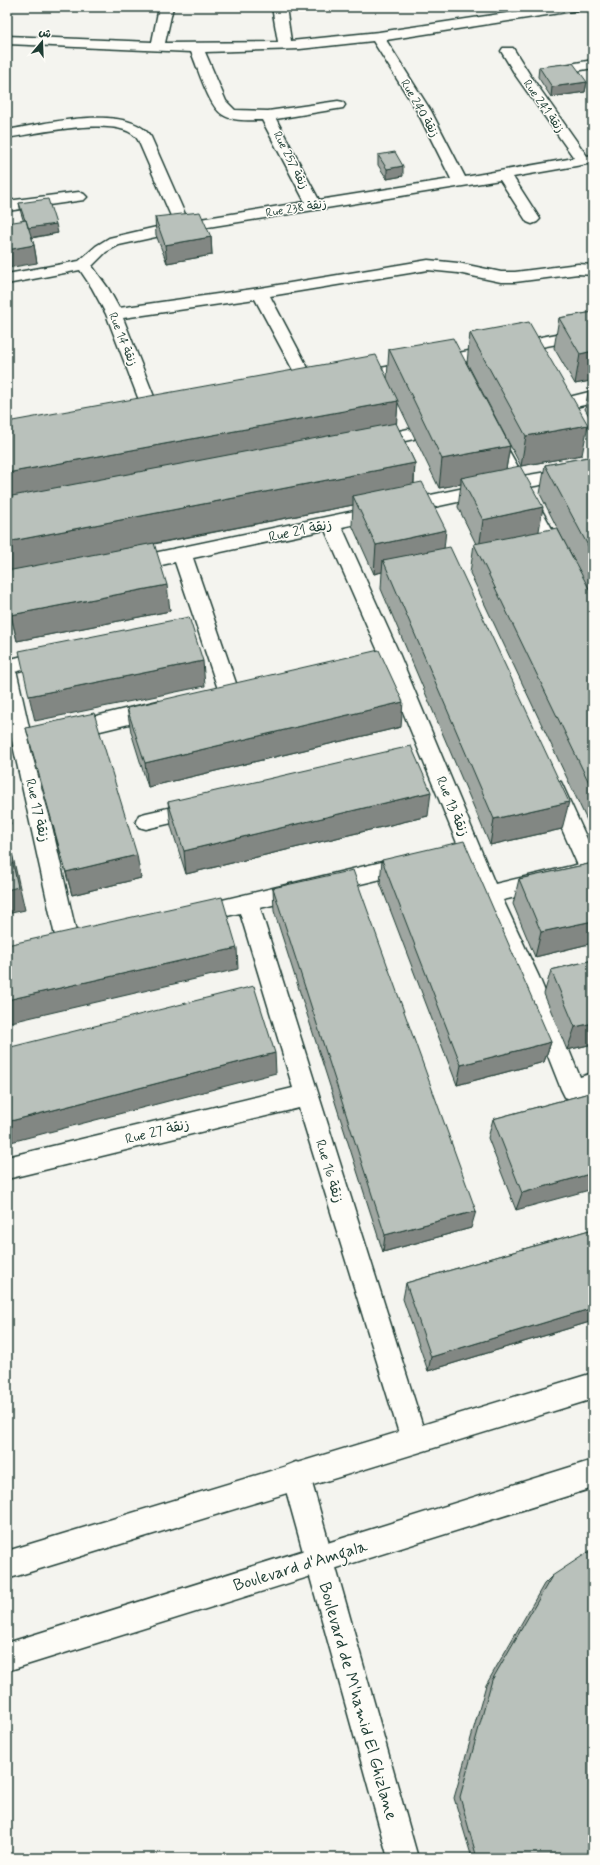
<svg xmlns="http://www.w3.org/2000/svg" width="600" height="1865" font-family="Mynerve,'Playpen Sans Arabic',sans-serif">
  <rect width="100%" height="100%" fill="#f4f4ef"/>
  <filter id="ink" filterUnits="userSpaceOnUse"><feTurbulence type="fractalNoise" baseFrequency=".025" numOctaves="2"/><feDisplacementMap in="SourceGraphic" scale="8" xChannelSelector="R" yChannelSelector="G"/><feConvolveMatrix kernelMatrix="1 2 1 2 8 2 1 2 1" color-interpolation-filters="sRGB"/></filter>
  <g filter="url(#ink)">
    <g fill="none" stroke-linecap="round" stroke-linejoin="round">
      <!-- pedestrian casing -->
      <g stroke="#1f3d34" stroke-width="3">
        <path id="pedestrian" d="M593,391V403L567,409L561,407L558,403L561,399Z
          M408,429L414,431L417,435L414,439L373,448L367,446L364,442L367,438Z
          M50,649L57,651L60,656L57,661L7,674V660Z
          M554,780L561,782L593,852V879L583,877L544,788L547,782Z
          M199,801L206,803L209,809L206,815L146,829L139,827L136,821L139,815L146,813Z"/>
      </g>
      <!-- minor casing -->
      <g stroke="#1f3d34" stroke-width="3">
        <path id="minor" d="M159,7H173L165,43L278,42L272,7H286L291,41L379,32L547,7H580L578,10L573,11L386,40L431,111L465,177L574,158L516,76L501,51L503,48H513L530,75L587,156L593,155V163L513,177L540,219L537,222L532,224L527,222L500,180L183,231L119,245L106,252L92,266L108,288L119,308L260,288L428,260L458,263L501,272H515L578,264L593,265V275L578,274L515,282H501L458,273L428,270L270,296L318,387L316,391L310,392L304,391L302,387L255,299L123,318L162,417L159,421L153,423L147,421L106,314L92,288L80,270L7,284V274L79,261L96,246L109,238L174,223L138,140C124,113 33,134 7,138V130C42,124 129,102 151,137L188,221L305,202L262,120C250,120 234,122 223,115C208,106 198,67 191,52L7,44V36L152,42ZM373,41L417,111L451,179L319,200L276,119L343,108L345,105L343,102L338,101L268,111L235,110L226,101L205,52L300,49Z
          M593,60V68L547,76L542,75L540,72L542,69L547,68Z
          M79,192L84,194L87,197L84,200L7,211V201Z
          M593,327V337L355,383L349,382L347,378L349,374L355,373Z
          M493,431L499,433L523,476L593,464V476L529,487L567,556L565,561L558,563L551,561L513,490L342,527L398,651L495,884L593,861V879L503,900L539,977L580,1077L593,1073V1095L573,1100L565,1097L561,1089L517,977L478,894L378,651L325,530L193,558L239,692L236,697L229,700L222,697L219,692L175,562L130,572L123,570L121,565L123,560L130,558L507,479L484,437L487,433Z
          M7,667L14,669L17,674L30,732L158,701L165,704L168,709L165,714L158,717L34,747L79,945L76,952L68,954L60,952L57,945L7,718Z
          M411,855L419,858L422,864L419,870L260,908L427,1440L423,1449L414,1453L405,1449L401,1440L299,1108L7,1179V1157L293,1088L240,913L197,923L189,920L186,914L189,908Z
          M296,1462L306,1466L310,1476L418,1858H388L282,1476L286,1466Z"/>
      </g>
      <!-- tertiary casing -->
      <g stroke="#1f3d34" stroke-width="3">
        <path id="tertiary" d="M593,1373V1399L7,1579V1551Z
          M593,1460V1488L7,1671V1643Z"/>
      </g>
      <!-- pedestrian -->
      <use href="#pedestrian" fill="#fdfcf7" fill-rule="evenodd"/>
      <!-- minor -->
      <use href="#minor" fill="#fdfcf7" fill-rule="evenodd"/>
      <!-- tertiary -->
      <use href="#tertiary" fill="#fdfcf7" fill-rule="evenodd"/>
    </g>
    <!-- wall -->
    <path fill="#9fa6a1" stroke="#1f3d34" d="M539,67L587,82L585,92L551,97L538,77Z
      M378,155L403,176L387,179L378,165Z
      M19,203L58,233L32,238L34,245L37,263L21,213Z
      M155,217L211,237L212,255L167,263L156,235Z
      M593,312V423L585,409L590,381L575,384L554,348L559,318Z
      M470,333L582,455L521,466L467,363Z
      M389,349L510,446L506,469L539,532L574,561L540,494L545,465L593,456V833L470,573L474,544H476L458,507L461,484L439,488L398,403L396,424L415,463L414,484L444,548L562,829L490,845L381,589L382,572L374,574L352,525L353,505L154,544L170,611L17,641L7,598L387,378Z
      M127,708L401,727L148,787L131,732Z
      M26,728L141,878L72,895L32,753Z
      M168,802L428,816L186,874L171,826Z
      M382,860L551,1042L544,1062L457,1085L380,883Z
      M593,863V943L535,957L513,904L519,879Z
      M273,888L471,1228L383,1252L274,911Z
      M593,960V1044L567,1050L544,994L551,970Z
      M593,1092L516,1210L488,1138L493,1119Z
      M593,1229V1321L428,1371L403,1299L406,1283Z
      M552,1576L593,1858H472L454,1798L486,1685L544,1584Z"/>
    <!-- shaded-wall -->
    <path fill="#828783" stroke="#1f3d34" d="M587,82L585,92L551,97L552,87Z
      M403,166V176L387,179V169Z
      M56,224L58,233L29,238L27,228Z
      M211,237L212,255L167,263L165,245Z
      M34,245L37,263L7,268V250Z
      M593,351V380L591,379L590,381L575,384L580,354Z
      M398,401L396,431L7,504V473Z
      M588,425L582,455L521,466L526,436Z
      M510,446L505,475L461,478V484L439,488L442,459Z
      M415,463L413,493L353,496V505L7,572V542Z
      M543,507L538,537L479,549L483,520Z
      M446,530L443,559L383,560L382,572L374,574L376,545Z
      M167,585L170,611L17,641L11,615Z
      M203,661L205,686L35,721L29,696Z
      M403,702L401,727L148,787L145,763Z
      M431,792L428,816L186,874L184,851Z
      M569,802L562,829L490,845L494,819Z
      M7,807L11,824L7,825Z
      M7,836L13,857L25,910L7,914Z
      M137,855L141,878L72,895L66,872Z
      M593,921V943L535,957L541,932Z
      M237,948L238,969L7,1023V1000Z
      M593,1023V1044L567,1050L575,1027Z
      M551,1042L544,1062L457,1085L461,1065Z
      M275,1053L276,1073L7,1143V1122Z
      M593,1173V1189L516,1210L522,1193Z
      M476,1211L471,1228L383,1252L385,1235Z
      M593,1308V1321L428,1371L431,1357Z"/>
    <!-- building -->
    <path fill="#b9c1bb" stroke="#1f3d34" d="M573,63L587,82L552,87L539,67Z
      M395,152L403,166L387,169L378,155Z
      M48,199L56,224L28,228L26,220H25L19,203Z
      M200,212L211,237L165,245L155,217Z
      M26,220L34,245L7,250V223Z
      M593,312V351L580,354L559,318Z
      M529,322L588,425L526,436L470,333Z
      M453,338L510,446L442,459L389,349Z
      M376,355L398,401L7,473V422Z
      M593,378V383L591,379Z
      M396,423L415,463L7,542V497Z
      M593,456V555L545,465Z
      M520,466L543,507L483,520L461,478Z
      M422,482L446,530L376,545L353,496Z
      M557,528L593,596V791L474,544Z
      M154,543L167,585L11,615L7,597V571Z
      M450,547L569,802L494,819L383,560Z
      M189,617L203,661L29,696L19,651Z
      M379,650L403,702L145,763L127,708Z
      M94,713L137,855L66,872L26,728Z
      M411,746L431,792L184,851L168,802Z
      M7,837L18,887L7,890Z
      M464,841L551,1042L461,1065L382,860Z
      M593,863V921L541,932L519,879Z
      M353,870L476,1211L385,1235L273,888Z
      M222,897L237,948L7,1000V945Z
      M593,960V1023L575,1027L551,970Z
      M254,986L275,1053L7,1122V1048Z
      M593,1092V1173L522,1193L493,1119Z
      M593,1229V1308L431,1357L406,1283Z
      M593,1549V1858H477L460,1797L492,1680L552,1576Z"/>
  </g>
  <g text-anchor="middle" stroke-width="3" stroke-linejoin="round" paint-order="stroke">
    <!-- far-street labels -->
    <g font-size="12" fill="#1f3d34" stroke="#fdfcf7">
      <text transform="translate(544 106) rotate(55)" y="4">Rue 241 زنقة</text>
      <text transform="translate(420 108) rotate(60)" y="4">Rue 240 زنقة</text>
      <text transform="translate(291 160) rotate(63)" y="4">Rue 257 زنقة</text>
      <text transform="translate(296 208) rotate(-9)" y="4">Rue 238 زنقة</text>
      <text transform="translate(123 339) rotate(68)" y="4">Rue 14 زنقة</text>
    </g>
    <!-- street labels -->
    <g font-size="14" fill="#1f3d34" stroke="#fdfcf7">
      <text transform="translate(300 530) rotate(-12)" y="5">Rue 21 زنقة</text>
      <text transform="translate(453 806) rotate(67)" y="5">Rue 13 زنقة</text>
      <text transform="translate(38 810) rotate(77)" y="5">Rue 17 زنقة</text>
      <text transform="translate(157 1131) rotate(-14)" y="5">Rue 27 زنقة</text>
      <text transform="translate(330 1171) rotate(73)" y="5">Rue 16 زنقة</text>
    </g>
    <!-- near-street labels -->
    <g font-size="17" fill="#1f3d34" stroke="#fdfcf7">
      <text transform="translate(300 1565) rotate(-17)" y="6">Boulevard d'Amgala</text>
      <text transform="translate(359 1701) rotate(74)" y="6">Boulevard de M'hamid El Ghizlane</text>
    </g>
  </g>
  <!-- margin -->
  <rect width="600" height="1865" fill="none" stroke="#fdfcf7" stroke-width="24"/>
  <rect x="12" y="12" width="576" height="1841" fill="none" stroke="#1f3d34" stroke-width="1.5" filter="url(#ink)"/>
  <!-- north arrow -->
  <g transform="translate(42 42) rotate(19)" stroke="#fdfcf7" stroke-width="3" paint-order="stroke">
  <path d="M0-3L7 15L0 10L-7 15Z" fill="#1f3d34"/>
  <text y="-6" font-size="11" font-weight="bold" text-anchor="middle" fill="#1f3d34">ش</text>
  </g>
</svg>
